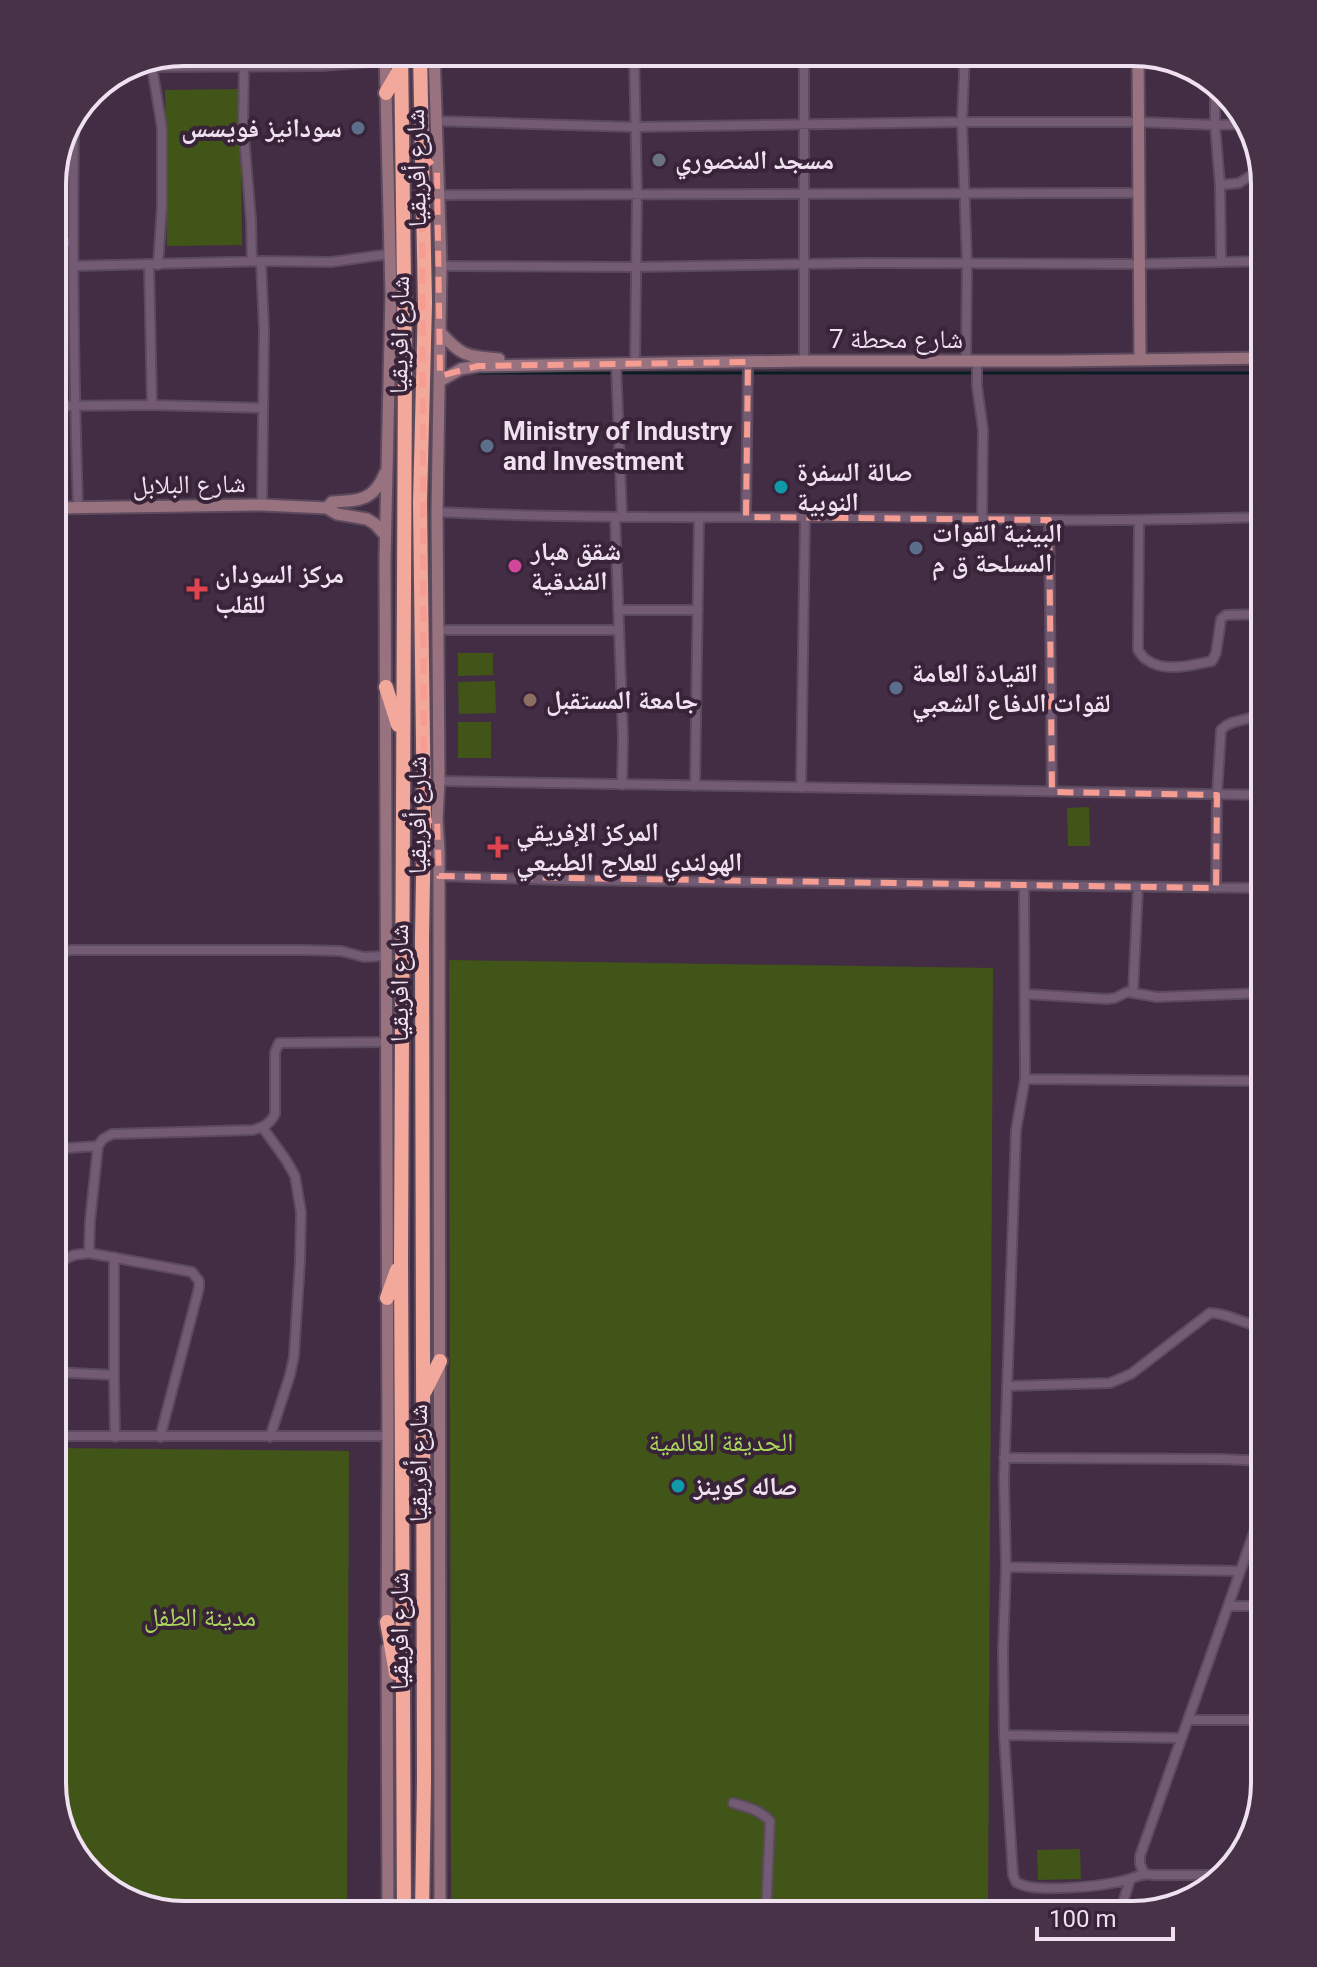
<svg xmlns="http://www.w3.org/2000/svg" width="1317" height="1967" font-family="Roboto,'Noto Naskh Arabic',sans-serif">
  <rect width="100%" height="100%" fill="#432d44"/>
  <!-- green -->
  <path fill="#405517" d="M240,89L242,245L167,246L165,90Z
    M458,653H493V675L458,676Z
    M495,681L496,713L459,714L458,682Z
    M458,722H491V758H458Z
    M1089,807L1090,846H1068L1067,808Z
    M449,960L993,968L988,1915H451Z
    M52,1448L349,1451L347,1901L146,1906L118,1897L70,1848L52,1782Z
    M1080,1849L1081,1879L1038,1880L1037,1850Z"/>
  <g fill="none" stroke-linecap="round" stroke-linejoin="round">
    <!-- stream -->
    <path stroke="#0a1e21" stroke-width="3" d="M465,373H1265"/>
    <!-- street casing -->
    <g stroke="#5c4a5d" stroke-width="12">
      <path id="street" d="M192,52V67
        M629,52L804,54L914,52
        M634,52L637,194L635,363
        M965,52L962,122L967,263L966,361
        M244,66L243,124L251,220L252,261
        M257,66V52
        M147,67L322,66L385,61
        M152,67L162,128V206L158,265
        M1215,85V125L1220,185L1221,261
        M437,121L635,127L962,122H1138L1215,125L1249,124
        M74,128C72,255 74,381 78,508
        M54,172H73
        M1220,185L1239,183L1261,169
        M438,195L1138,193
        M52,243L73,242
        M261,261L264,330L262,505
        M149,265L152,405
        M74,266L261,261L331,262L389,254
        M441,266L636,267L863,263L1139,264L1265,261
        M1257,359V518
        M804,361V52
        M977,361V386L983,430L982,519
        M616,363L622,517
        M52,406L152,405L263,408
        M437,512C582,519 727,517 872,517C932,517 993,520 1053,520C1124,521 1194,519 1265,517
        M615,517L623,737L622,785
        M746,517L748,362
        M1049,520L1052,792
        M1139,521L1138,650C1141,654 1143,658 1147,660C1165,673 1192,665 1212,661L1216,653L1221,619L1226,615L1265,614
        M618,610H698
        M438,630H619
        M439,781L1265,795
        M695,786L699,517
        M801,788L805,518
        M439,876L557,880L1265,888
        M1024,886L1025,1079L1016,1130L1004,1479L1006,1567L1003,1649L1004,1735L1013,1875L1016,1882C1033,1894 1101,1886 1122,1881C1134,1879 1141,1872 1152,1875H1221
        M1216,888L1217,795L1221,730C1232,717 1249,724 1265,709
        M52,955L71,950H302L341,951L364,957L385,956
        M1133,993L1138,887
        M1026,994L1107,999L1115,998L1127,992L1157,997L1265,993
        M1025,1079L1265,1081
        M263,1128L286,1160L295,1176L301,1212L300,1261L294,1356L290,1375L270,1437
        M52,1149L98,1146
        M89,1253L192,1272L199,1281V1288L160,1437
        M114,1257V1375L115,1437
        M52,1265L74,1255L89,1253L90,1221L98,1146L103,1139L112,1134L253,1130C264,1127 270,1124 275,1114V1052L279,1043L386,1042
        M52,1372L114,1375
        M1007,1386L1110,1383L1131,1374L1210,1313C1231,1313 1243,1326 1265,1326
        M52,1436H388
        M1004,1458L1220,1459L1265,1461
        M1006,1567L1240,1571
        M1228,1606H1265
        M1188,1720H1265
        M1004,1735L1181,1738
        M733,1803C747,1807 760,1810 770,1821L766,1915
        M1144,1873L1140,1864V1856L1265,1501
        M1119,1915L1130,1880"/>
    </g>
    <!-- secondary casing -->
    <g stroke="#5c4a5d" stroke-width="15">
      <path id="secondary" d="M385,52L391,294L385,559L388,1453L387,1627
        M434,52L441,266L437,512L439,781L437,819L439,852L440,1915
        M1138,52L1140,360
        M440,332C462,357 467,356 499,359
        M440,381L461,369L478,366L804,361H1060L1265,358
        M52,508L262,505L327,508L337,514L367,519L375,524L385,535
        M327,508L332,502C358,501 374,501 385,473
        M387,1648L388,1915"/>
    </g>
    <!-- highway casing -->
    <g stroke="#5c4a5d" stroke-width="18">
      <path id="highway" d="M401,52L405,364L401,1258L404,1915
        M420,52L425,303L420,502L424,822L422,937L424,1781L422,1915
        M386,93L401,67
        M386,687L398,725
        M387,1298L397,1270
        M425,1391L440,1361
        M387,1622L396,1673"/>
    </g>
    <!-- street -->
    <use href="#street" stroke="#735b74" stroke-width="8"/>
    <!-- secondary -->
    <use href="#secondary" stroke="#997280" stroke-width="11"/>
    <!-- highway -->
    <use href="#highway" stroke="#f2a89b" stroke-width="14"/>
  </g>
  <!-- marked area -->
  <path fill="none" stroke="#f59c93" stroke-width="6" stroke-dasharray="16 10" stroke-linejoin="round" d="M422,152L437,171L440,376L478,366L748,362L746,517L1049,520L1052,792L1217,795L1216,888L439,876L437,819L424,822Z"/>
  <!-- markers -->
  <g fill="#5c6f8a" stroke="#382339" stroke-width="3">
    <circle cx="358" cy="128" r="8"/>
    <circle cx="487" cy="446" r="8"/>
    <circle cx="916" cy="548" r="8"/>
    <circle cx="896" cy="688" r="8"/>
  </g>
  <circle fill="#6b7280" stroke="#382339" stroke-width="3" cx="659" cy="160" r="8"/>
  <g fill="#0f9aa8" stroke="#382339" stroke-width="3">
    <circle cx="781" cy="487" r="8"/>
    <circle cx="678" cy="1486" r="8"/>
  </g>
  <circle fill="#d1479c" stroke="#382339" stroke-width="3" cx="515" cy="566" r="8"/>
  <g fill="#e0444e" stroke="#382339" stroke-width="3">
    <path d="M193 577h8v8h8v8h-8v8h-8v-8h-8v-8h8z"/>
    <path d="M494 835h8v8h8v8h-8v8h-8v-8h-8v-8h8z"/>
  </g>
  <circle fill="#8d6e63" stroke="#382339" stroke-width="3" cx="530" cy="700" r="8"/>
  <g text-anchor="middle" stroke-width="8" stroke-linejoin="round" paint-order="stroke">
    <!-- poi labels -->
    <g font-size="26" font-weight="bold" fill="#efe1ef" stroke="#382339" text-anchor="start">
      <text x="342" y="137" text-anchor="end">سودانيز فويسس</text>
      <text x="675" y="169">مسجد المنصوري</text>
      <text x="503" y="440">Ministry of Industry<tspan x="503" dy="30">and Investment</tspan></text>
      <text x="797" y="481">صالة السفرة<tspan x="797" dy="30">النوبية</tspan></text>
      <text x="932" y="542">البينية القوات<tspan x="932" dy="30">المسلحة ق م</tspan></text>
      <text x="531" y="560">شقق هبار<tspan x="531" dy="30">الفندقية</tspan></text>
      <text x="215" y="583">مركز السودان<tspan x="215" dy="30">للقلب</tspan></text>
      <text x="912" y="682">القيادة العامة<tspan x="912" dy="30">لقوات الدفاع الشعبي</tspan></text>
      <text x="546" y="709">جامعة المستقبل</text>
      <text x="516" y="841">المركز الإفريقي<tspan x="516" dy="30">الهولندي للعلاج الطبيعي</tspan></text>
      <text x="694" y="1495">صاله كوينز</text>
    </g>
    <!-- street labels -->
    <g font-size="26" fill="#efe1ef" stroke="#382339">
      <text transform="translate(416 168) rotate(-91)" y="9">شارع أفريقيا</text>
      <text transform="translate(399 335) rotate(-89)" y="9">شارع افريقيا</text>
      <text x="896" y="348">شارع محطة 7</text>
      <text transform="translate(189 484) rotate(-1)" y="9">شارع البلابل</text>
      <text transform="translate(417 815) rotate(-90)" y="9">شارع أفريقيا</text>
      <text transform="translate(399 983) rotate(-90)" y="9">شارع افريقيا</text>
      <text transform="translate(418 1463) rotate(-90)" y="9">شارع أفريقيا</text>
      <text transform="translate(399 1631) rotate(-90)" y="9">شارع افريقيا</text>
    </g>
    <!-- park labels -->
    <g font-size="26" fill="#aad75b" stroke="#382339">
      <text x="721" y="1451">الحديقة العالمية</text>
      <text x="200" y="1626">مدينة الطفل</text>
    </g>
  </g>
  <!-- crop -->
  <path d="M0 0H1317V1967H0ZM184 66H1133A118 118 0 0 1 1251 184V1783A118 118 0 0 1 1133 1901H184A118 118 0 0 1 66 1783V184A118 118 0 0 1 184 66Z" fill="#473248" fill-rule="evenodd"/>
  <path fill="none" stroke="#efe1ef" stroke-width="4" d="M184 66H1133A118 118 0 0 1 1251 184V1783A118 118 0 0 1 1133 1901H184A118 118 0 0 1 66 1783V184A118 118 0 0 1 184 66Z"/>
  <!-- scale -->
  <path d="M1037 1927v12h136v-12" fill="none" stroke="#efe1ef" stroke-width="4"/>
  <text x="1049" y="1927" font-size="24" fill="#efe1ef" stroke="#382339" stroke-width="6" paint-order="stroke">100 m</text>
</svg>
